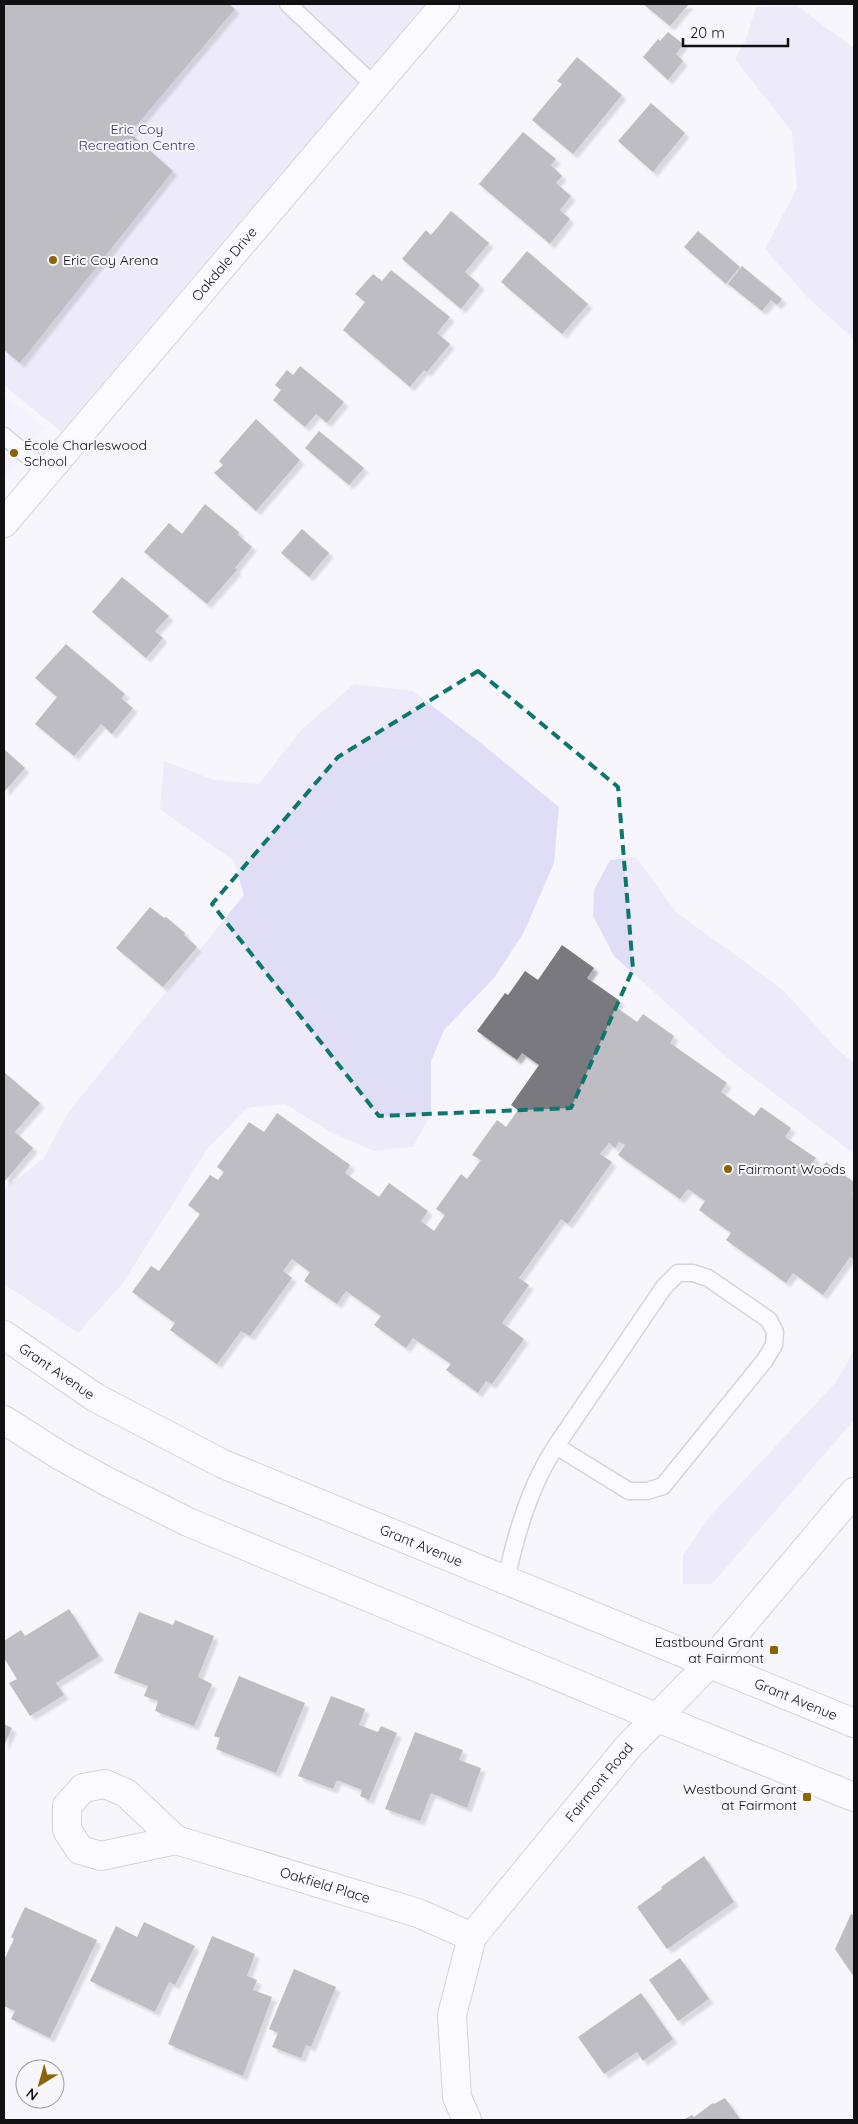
<svg xmlns="http://www.w3.org/2000/svg" width="858" height="2124" font-family="Quicksand,sans-serif">
  <defs>
    <filter id="shadow"><feDropShadow dx="4.5" dy="4.5" stdDeviation="1" flood-color="#0004"/></filter>
  </defs>
  <rect width="100%" height="100%" fill="#f7f6fd"/>
  <!-- built -->
  <path fill="#efedfc" d="M4,395L45,428L4,479Z"/>
  <!-- green -->
  <path fill="#e0ddf6" d="M4,4H425L61,432L4,385Z
    M797,6L854,48V339L807,297L765,249L797,188L792,132L735,59L746,39L756,7Z
    M354,684L413,691L482,744L559,807L554,863L524,932L494,978L444,1030L431,1061V1114L413,1147L374,1151L330,1132L285,1104L247,1108L208,1148L123,1283L78,1333L4,1284V1189L44,1158L67,1114L244,895L234,861L160,809L164,761L214,780L259,784L301,730Z
    M636,857L676,912L782,989L838,1050L854,1063V1154L725,1056L614,956L593,916L594,890L610,860Z
    M854,1351V1420L712,1584H683V1555L711,1515L836,1382Z"/>
  <!-- building -->
  <path fill="#79797f" filter="url(#shadow)" d="M4,4H229L235,9L130,133L173,171L20,363L4,350Z
    M643,4H689L670,26Z
    M668,32L683,44L676,54L683,61L668,80L643,57L658,39L660,41Z
    M577,57L622,95L573,154L532,120L562,84L557,81Z
    M651,103L685,133L653,172L618,141Z
    M523,132L556,159L551,165L562,176L556,183L571,196L560,210L570,219L550,244L479,184Z
    M451,211L489,243L465,272L480,285L461,309L402,259L426,230L431,235Z
    M698,231L740,267L726,284L684,247Z
    M527,251L588,304L562,334L501,282Z
    M742,266L782,299L777,305L771,300L762,311L728,284Z
    M391,270L450,317L437,333L450,344L427,372L424,370L410,387L343,330L365,302L355,294L373,274L382,281Z
    M300,366L344,402L327,423L316,414L305,427L273,400L281,390L275,385L287,370L293,375Z
    M256,419L300,460L256,511L214,473L223,465L219,461Z
    M319,431L364,468L349,485L305,448Z
    M205,504L239,532L238,535L252,547L235,568L237,570L207,604L144,552L169,523L182,534Z
    M302,529L329,553L309,577L281,553Z
    M122,577L169,616L155,631L163,638L146,658L92,612Z
    M66,644L125,694L121,698L133,708L112,734L101,724L74,756L35,724L57,697L35,678Z
    M4,749L25,768L4,792Z
    M150,907L164,918L166,917L185,933L184,935L197,947L163,987L116,948Z
    M562,945L594,968L587,978L620,1001L616,1007L637,1022L643,1014L674,1036L670,1043L727,1083L721,1092L754,1116L761,1107L791,1128L785,1137L816,1158L811,1164L820,1170L826,1162L854,1182V1190L852,1194L854,1195V1259L850,1257L823,1295L793,1273L786,1283L726,1240L731,1233L699,1210L705,1201L688,1189L680,1199L618,1155L625,1145L619,1142L615,1148L609,1143L600,1154L612,1162L568,1224L561,1219L519,1278L529,1285L502,1323L524,1339L492,1384L486,1381L478,1393L446,1370L451,1364L413,1338L406,1348L374,1325L381,1316L346,1291L337,1304L304,1281L310,1272L292,1259L283,1271L292,1278L250,1336L241,1331L217,1364L170,1330L175,1323L132,1292L151,1266L159,1271L200,1214L188,1205L210,1175L218,1180L224,1172L217,1167L249,1122L264,1132L277,1113L350,1165L345,1173L379,1197L389,1183L428,1211L421,1221L434,1231L445,1215L436,1209L461,1174L467,1179L481,1160L472,1155L497,1120L506,1127L518,1110L511,1105L539,1065L522,1053L517,1060L477,1031L505,993L508,995L525,971L538,980Z
    M4,1072L40,1103L15,1132L33,1148L4,1182Z
    M69,1609L99,1656L56,1683L64,1695L30,1716L9,1683L17,1679L4,1658V1641L21,1630L25,1636Z
    M139,1612L173,1625L175,1620L214,1636L198,1677L212,1684L194,1726L155,1711L158,1701L144,1696L148,1686L114,1673Z
    M239,1676L305,1703L276,1773L216,1749L220,1738L214,1736Z
    M331,1696L365,1709L359,1725L378,1732L381,1726L397,1733L369,1800L360,1796L362,1790L337,1780L333,1789L298,1776Z
    M4,1724L12,1728L4,1746Z
    M415,1732L463,1750L459,1760L481,1768L467,1808L431,1793L420,1821L385,1809Z
    M704,1856L734,1902L667,1949L637,1907L662,1889L661,1887Z
    M25,1907L97,1940L50,2038L11,2019L15,2011L4,2006V1960L14,1939L11,1937Z
    M851,1914L854,1915V1977L835,1949Z
    M144,1922L195,1946L175,1985L169,1982L155,2012L90,1981L116,1926L137,1937Z
    M212,1936L255,1954L247,1976L257,1980L253,1990L272,1997L243,2076L168,2044Z
    M680,1958L709,1999L678,2021L649,1980Z
    M294,1969L336,1987L311,2047L306,2045L301,2058L272,2047L278,2033L269,2029Z
    M641,1993L673,2039L643,2061L637,2052L604,2074L578,2037Z
    M725,2098L740,2119L683,2120L692,2115L694,2117L713,2103L714,2104Z"/>
  <g fill="none" stroke-linecap="round" stroke-linejoin="round">
    <!-- service casing -->
    <g stroke="#abaab1" stroke-width="19">
      <path id="service" d="M288,4L375,86
        M4,436L47,472
        M506,1580C516,1534 530,1485 556,1446L664,1287L678,1273H693L708,1278L769,1320L775,1332L774,1345L765,1360L663,1486L647,1491H629L556,1446"/>
    </g>
    <!-- minor casing -->
    <g stroke="#abaab1" stroke-width="30">
      <g id="minor">
        <path id="s1" d="M4,523L445,4"/>
        <path id="s2" d="M176,1840L101,1856L80,1850L67,1830V1806L83,1788L105,1784L126,1793L176,1840L418,1913L472,1937"/>
        <path id="s3" d="M467,2120L457,2097L452,2015L472,1937L628,1747L709,1664L854,1492"/>
      </g>
    </g>
    <!-- secondary casing -->
    <g stroke="#abaab1" stroke-width="30">
      <g id="secondary">
        <path id="s4" d="M4,1335L96,1398L223,1464L854,1723"/>
        <path d="M4,1420L59,1455L106,1481L188,1522L658,1718L854,1797"/>
      </g>
    </g>
    <!-- service -->
    <use href="#service" stroke="#fff" stroke-width="16"/>
    <!-- minor -->
    <use href="#minor" stroke="#fff" stroke-width="28"/>
    <!-- secondary -->
    <use href="#secondary" stroke="#fff" stroke-width="28"/>
  </g>
  <!-- marked area -->
  <path d="M0 0H858V2124H0ZM478,671L618,787L633,969L571,1108L379,1116L212,904L338,757Z" fill="#f7f6fd" fill-opacity=".55" fill-rule="evenodd"/>
  <path fill="none" stroke="#0f766e" stroke-width="4" stroke-dasharray="10 6" stroke-linejoin="round" d="M478,671L618,787L633,969L571,1108L379,1116L212,904L338,757Z"/>
  <!-- markers -->
  <g fill="#8b6405" stroke="#f7f6fd" stroke-width="2">
    <circle cx="53" cy="260" r="5"/>
    <circle cx="14" cy="453" r="5"/>
    <circle cx="728" cy="1169" r="5"/>
    <rect x="769" y="1645" width="10" height="10" rx="2.5"/>
    <rect x="802" y="1792" width="10" height="10" rx="2.5"/>
  </g>
  <g text-anchor="middle" stroke-width="4" stroke-linejoin="round" paint-order="stroke">
    <!-- park labels -->
    <g font-size="14" fill="#3c3162" stroke="#f7f6fd">
      <text x="137" y="134">Eric Coy<tspan x="137" dy="16">Recreation Centre</tspan></text>
    </g>
    <!-- poi labels -->
    <g font-size="14" fill="#111113" stroke="#f7f6fd" text-anchor="start">
      <text x="63" y="265">Eric Coy Arena</text>
      <text x="24" y="450">École Charleswood<tspan x="24" dy="16">School</tspan></text>
      <text x="738" y="1174">Fairmont Woods</text>
      <text x="764" y="1647" text-anchor="end">Eastbound Grant<tspan x="764" dy="16">at Fairmont</tspan></text>
      <text x="797" y="1794" text-anchor="end">Westbound Grant<tspan x="797" dy="16">at Fairmont</tspan></text>
    </g>
    <!-- street labels -->
    <g font-size="14" fill="#111113" stroke="#f7f6fd">
      <text dy="5" stroke="none"><textPath href="#s1" startOffset="340">Oakdale Drive</textPath></text>
      <text dy="5" stroke="none"><textPath href="#s4" startOffset="64">Grant Avenue</textPath></text>
      <text dy="5" stroke="none"><textPath href="#s4" startOffset="469">Grant Avenue</textPath></text>
      <text dy="5" stroke="none"><textPath href="#s4" startOffset="874">Grant Avenue</textPath></text>
      <text dy="5" stroke="none"><textPath href="#s3" startOffset="388">Fairmont Road</textPath></text>
      <text dy="5" stroke="none"><textPath href="#s2" startOffset="440">Oakfield Place</textPath></text>
    </g>
  </g>
  <!-- border -->
  <rect width="858" height="2124" fill="none" stroke="#111113" stroke-width="10"/>
  <!-- north arrow -->
  <g transform="translate(40 2084) rotate(217)"><circle r="24" fill="#f7f6fd" stroke="#9b9a9f"/>
  <path d="M0-4L9 19L0 12L-9 19Z" fill="#8b6405"/>
  <text y="-8" font-size="14" font-weight="bold" text-anchor="middle" fill="#111113">N</text>
  </g>
  <!-- scale -->
  <path d="M683 38v8h105v-8" fill="none" stroke="#111113" stroke-width="2.5"/>
  <text x="690" y="38" font-size="15" fill="#111113" stroke="#f7f6fd" stroke-width="4" paint-order="stroke">20 m</text>
</svg>
